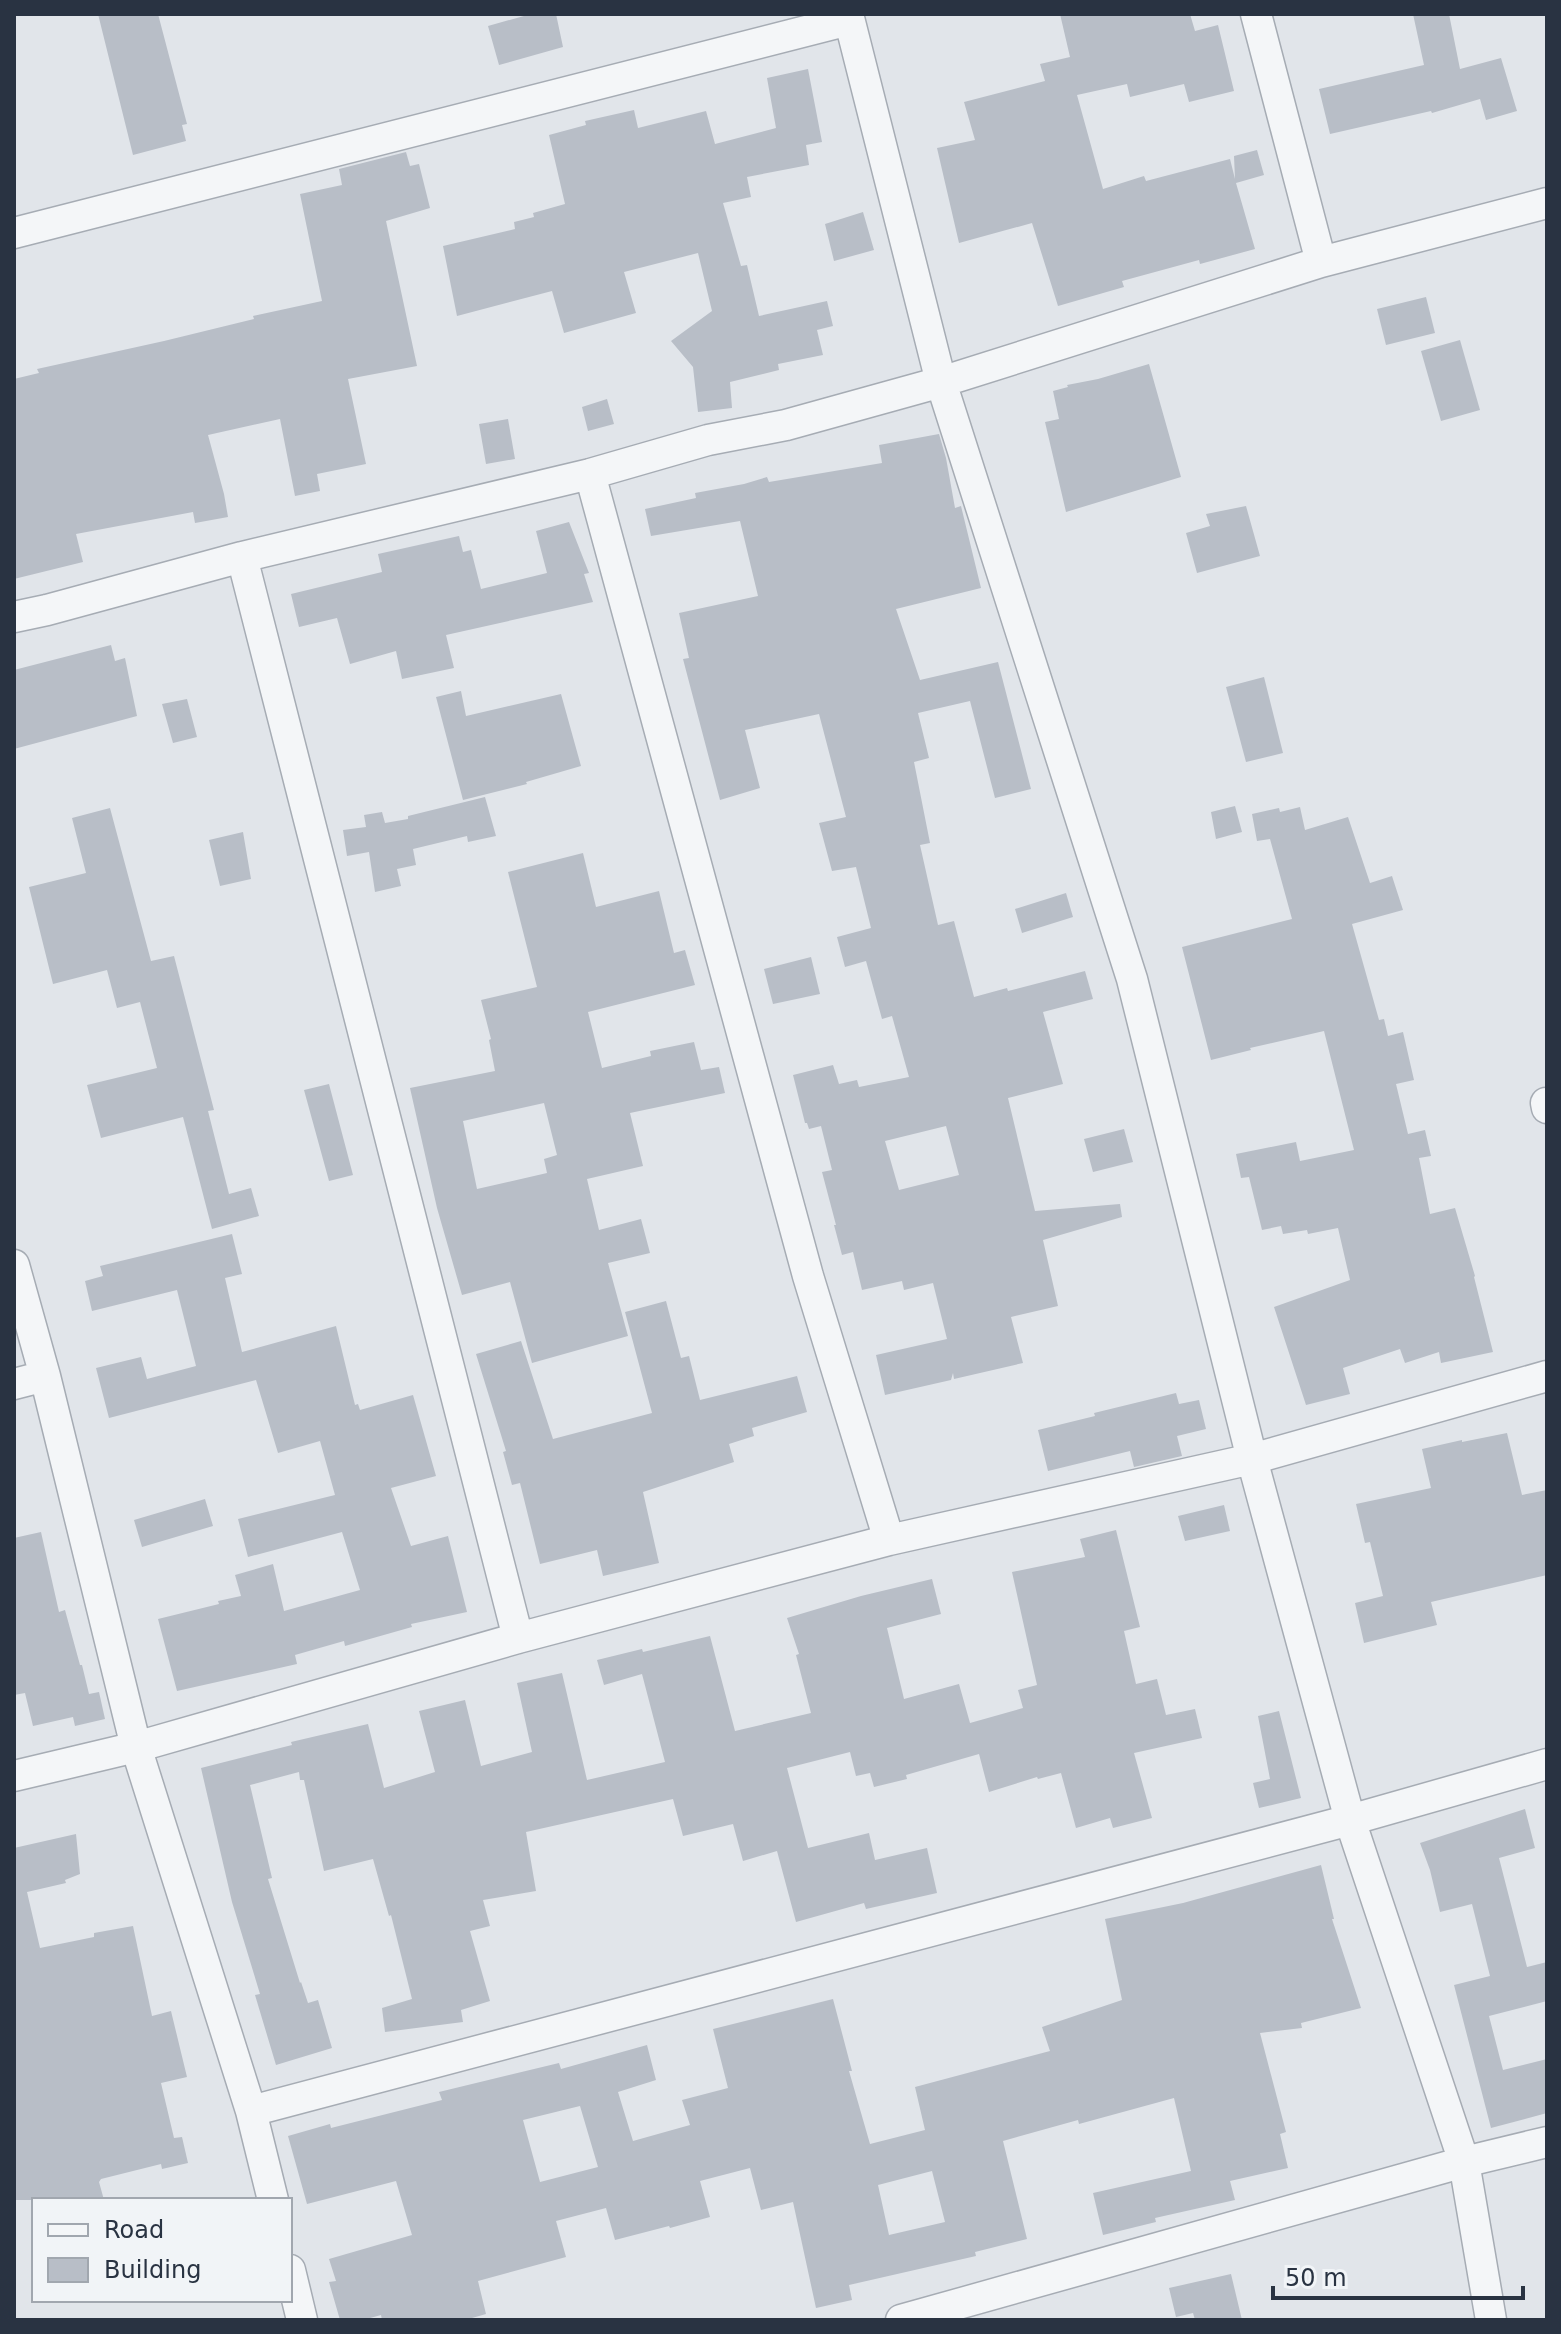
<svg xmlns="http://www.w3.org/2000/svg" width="1561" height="2334" font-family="'DejaVu Sans',sans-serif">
  <rect width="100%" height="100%" fill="#e1e5ea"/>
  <!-- building -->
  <path fill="#b8bec7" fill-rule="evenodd" d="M98,14H158L187,124L182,125L186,141L133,155Z
    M531,14H556L563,47L499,65L488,26Z
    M1060,14H1190L1195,31L1218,25L1234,91L1189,102L1184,84L1130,97L1127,84L1077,95L1103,189L1144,176L1146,181L1230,159L1235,179L1234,156L1257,150L1264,175L1236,183L1255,249L1200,264L1199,260L1122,281L1124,287L1058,306L1032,223L959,243L937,148L975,140L964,102L1045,81L1040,64L1070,57Z
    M1413,14H1449L1460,69L1501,58L1517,111L1486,120L1480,99L1432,113L1431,111L1330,134L1319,89L1424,65Z
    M808,69L822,142L806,145L809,165L747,177L751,197L723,203L741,266L747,265L759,316L827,301L833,326L817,330L823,355L778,364L779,370L730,382L732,408L698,412L693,367L671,341L712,311L698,253L624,272L636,313L564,333L552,291L457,316L443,246L515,229L514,222L534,217L533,213L565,204L549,135L586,125L585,121L634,110L638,128L706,111L715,144L776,128L767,78Z
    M406,152L410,166L419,164L430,208L386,221L417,366L348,379L366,464L317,474L320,491L295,496L280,419L208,435L224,494L228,517L195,523L193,512L76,534L83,562L14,579V379L39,373L37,369L164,341L254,319L253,316L322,301L300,194L342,185L339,169Z
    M863,212L874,250L834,261L825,224Z
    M1426,297L1435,333L1386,345L1377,309Z
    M1460,340L1480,410L1441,421L1421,351Z
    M1149,364L1181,477L1066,512L1045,422L1059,419L1053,391L1068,387L1067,385L1098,379Z
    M607,399L614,424L588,431L582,407Z
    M508,419L515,459L486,464L479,424Z
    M939,434L946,458L955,508L961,506L981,588L896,609L920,680L998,662L1031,789L995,798L970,701L918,713L929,758L914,762L930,843L920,845L938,925L954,921L974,997L1007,988L1008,991L1085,971L1093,999L1043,1012L1063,1084L1008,1098L1035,1211L1120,1204L1122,1217L1043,1240L1058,1306L1011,1317L1023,1363L954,1379L953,1373L951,1380L885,1395L876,1355L947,1339L933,1283L904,1290L902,1281L862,1290L853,1252L842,1255L834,1225H836L822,1172L832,1170L821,1126L809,1129L807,1123H805L793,1075L833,1065L839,1084L857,1080L859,1087L909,1077L892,1016L882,1019L866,961L845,967L837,937L871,928L856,867L832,871L819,823L846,817L819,714L745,730L760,788L720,800L683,659L689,658L679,613L758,596L740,521L651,536L645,509L696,498L695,493L744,484L767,477L769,482L882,463L879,445ZM946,1126L959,1175L899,1190L885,1141Z
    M1246,506L1260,556L1197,573L1186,533L1210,526L1206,514Z
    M569,522L589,573L584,574L593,602L446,635L454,668L402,679L396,651L350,664L337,618L299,627L291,594L382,572L378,554L459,536L463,552L471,550L481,589L547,573L536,531Z
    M111,645L115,661L125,658L137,716L14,749V670Z
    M1264,677L1283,753L1246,762L1226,687Z
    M461,691L466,716L561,694L581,766L526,782L527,784L463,800L436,697Z
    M187,699L197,737L173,743L162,704Z
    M485,797L496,836L468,842L467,836L413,849L416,865L397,869L401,886L375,892L369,852L347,856L343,830L366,827L364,815L382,812L385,823L408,819V816Z
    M1235,806L1242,832L1216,839L1211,812Z
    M1300,807L1305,830L1348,817L1370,883L1392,876L1403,910L1352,924L1379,1020L1384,1019L1388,1036L1403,1032L1414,1080L1396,1084L1408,1134L1425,1130L1431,1156L1419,1158L1430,1214L1455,1208L1475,1276L1474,1277L1493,1352L1441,1363L1439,1352L1405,1363L1400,1349L1343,1368L1350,1394L1306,1405L1274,1307L1350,1280L1338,1228L1308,1234L1307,1230L1283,1234L1281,1226L1262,1230L1249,1177L1241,1178L1236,1154L1296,1142L1300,1161L1354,1150L1324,1031L1250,1048L1251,1050L1211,1060L1182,947L1292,919L1270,839L1257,841L1252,814L1279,808L1280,812Z
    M110,808L151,961L174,956L214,1110L208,1111L229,1194L251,1188L259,1216L212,1229L183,1117L101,1138L87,1085L157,1068L140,1002L117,1008L107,970L53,984L29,887L86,873L72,818Z
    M243,832L251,879L220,886L209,840Z
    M583,853L596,907L659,891L674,953L685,950L695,985L588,1012L602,1068L651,1056L650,1051L694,1042L701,1070L719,1067L725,1093L630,1113L643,1166L587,1179L599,1230L641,1219L650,1253L608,1263L628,1336L532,1363L510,1282L462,1295L437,1208L410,1088L495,1071L489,1040L491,1039L481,1000L537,987L508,872ZM544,1103L557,1155L544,1159L547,1173L477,1189L463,1121Z
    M1066,893L1073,917L1022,933L1015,909Z
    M811,957L820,994L773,1004L764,969Z
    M329,1084L353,1175L329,1181L304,1090Z
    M1124,1129L1133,1162L1093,1172L1084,1139Z
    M232,1234L242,1274L225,1278L242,1352L336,1326L355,1405L358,1404L360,1410L413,1395L436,1476L391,1488L411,1546L448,1536L467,1612L411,1624L412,1627L345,1646L344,1641L295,1655L297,1664L177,1691L158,1619L219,1604L218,1601L241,1596L235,1575L273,1564L284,1611L360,1590L342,1532L248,1557L238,1519L335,1495L320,1441L278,1453L256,1380L109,1418L96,1368L141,1357L147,1379L196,1366L177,1290L92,1311L85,1281L103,1276L100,1266Z
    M666,1301L681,1358L689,1356L700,1400L797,1376L807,1412L752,1428L754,1436L729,1444L734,1462L643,1492L659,1563L603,1576L597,1550L540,1564L520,1483L512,1485L503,1452L506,1451L476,1354L521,1341L553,1439L652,1413L625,1312Z
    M1176,1393L1179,1404L1199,1400L1206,1429L1177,1436L1182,1456L1134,1467L1130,1451L1048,1471L1038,1430L1095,1416L1094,1413Z
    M1507,1433L1522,1495L1547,1490V1575L1431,1602L1437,1625L1364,1643L1355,1603L1383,1596L1370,1542L1365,1543L1356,1504L1431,1488L1422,1449L1462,1440V1442Z
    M205,1499L213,1526L142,1547L134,1520Z
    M1224,1505L1230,1531L1185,1541L1178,1516Z
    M1116,1530L1140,1627L1124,1631L1136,1684L1157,1679L1166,1715L1195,1709L1202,1738L1134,1753L1152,1818L1113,1828L1110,1818L1076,1828L1061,1773L1038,1779L1037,1777L989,1792L979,1754L906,1775L907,1779L874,1787L870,1773L856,1776L850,1752L787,1768L808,1848L869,1833L875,1860L927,1848L937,1893L866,1909L864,1903L796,1922L777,1851L743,1861L733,1824L683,1836L673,1799L526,1832L536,1891L483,1900L490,1926L470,1931L490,2001L461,2010L463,2022L385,2032L382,2008L412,1999L391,1915L389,1916L373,1859L324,1871L304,1780H300L299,1772L250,1785L272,1878L268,1879L300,1983L301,1982L308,2003L318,2000L332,2048L276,2065L255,1995L260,1994L232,1902L201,1768L292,1745L291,1742L368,1724L384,1788L435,1772L419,1711L465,1700L481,1766L532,1752L517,1683L562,1673L587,1780L665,1762L642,1674L604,1685L597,1660L642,1649L643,1652L710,1636L735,1731L811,1713L796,1655L799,1654L787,1618L861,1596L932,1579L941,1614L887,1628L904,1699L959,1684L970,1723L1023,1708L1018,1690L1037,1685L1012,1572L1085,1557L1080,1539Z
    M41,1532L59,1612L65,1610L80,1665H82L89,1694L99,1692L105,1719L75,1726L73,1717L33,1726L25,1693L14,1695V1538Z
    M1279,1711L1301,1798L1259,1808L1253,1783L1270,1779L1258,1716Z
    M1525,1809L1535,1848L1499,1858L1527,1967L1547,1962V2001L1489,2016L1503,2070L1547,2059V2113L1491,2128L1454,1985L1490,1976L1472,1904L1440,1912L1430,1870L1420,1843Z
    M76,1834L80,1874L65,1880L66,1883L27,1892L40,1948L94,1937V1933L133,1926L152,2016L171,2011L187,2077L161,2083L174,2138L182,2137L188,2163L162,2169L161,2164L101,2179L99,2182L104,2200H14V1848Z
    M1321,1865L1334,1919H1332L1361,2008L1301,2023L1302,2028L1260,2033L1286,2132L1280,2134L1288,2168L1230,2181L1235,2200L1155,2218L1156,2222L1103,2235L1093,2193L1191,2171L1174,2098L1079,2124L1078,2120L1003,2141L1027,2239L975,2252L976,2256L849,2285L852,2300L816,2308L793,2202L761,2210L750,2168L700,2181L710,2217L670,2228L669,2226L615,2240L606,2208L556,2221L566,2257L478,2281L486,2314L465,2320H382L381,2315L363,2320H340L329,2282L336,2281L329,2259L412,2235L396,2181L307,2204L288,2136L330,2124L331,2128L442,2100L439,2092L559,2063L561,2069L647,2045L656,2080L618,2092L633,2141L690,2125L682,2100L728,2088L713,2029L833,1999L852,2071H849L870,2144L925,2130L915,2087L1050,2051L1042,2027L1122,2000L1105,1919L1183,1903ZM580,2106L598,2167L540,2182L523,2120ZM932,2171L945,2222L889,2235L878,2185Z
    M1231,2274L1242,2320H1195L1193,2313L1176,2317L1169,2288Z"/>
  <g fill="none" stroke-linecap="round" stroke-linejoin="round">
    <!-- street casing -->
    <g stroke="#a6acb4" stroke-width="33">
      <path id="street" d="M848,14L941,382L1132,979L1252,1459L1350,1820L1464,2162L1491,2320
        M1256,14L1321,262
        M14,233L849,20
        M590,474L808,1276L889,1540
        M242,557L518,1638
        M14,617L47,610L242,557L590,474L708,440L786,425L941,382L1321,262L1547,203
        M1546,1103L1547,1108
        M14,1265L45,1376L136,1747L251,2111L273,2200
        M14,1384L45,1376
        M14,1776L136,1747L518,1638L889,1540L1252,1459L1547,1376
        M251,2111L1350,1820L1547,1764
        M290,2270L302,2320
        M901,2320L1464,2162L1547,2142"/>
    </g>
    <!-- street -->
    <use href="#street" stroke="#f4f6f8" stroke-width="30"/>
  </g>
  <!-- border -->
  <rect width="1561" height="2334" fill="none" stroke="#293342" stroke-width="32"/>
  <!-- legend -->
  <rect x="32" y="2198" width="260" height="104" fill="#f1f4f7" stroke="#a1a7af" stroke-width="2"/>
  <rect x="48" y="2224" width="40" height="12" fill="#f4f6f8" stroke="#a1a7af" stroke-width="2"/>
  <text x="104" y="2238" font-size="24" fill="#293342">Road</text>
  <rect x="48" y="2258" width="40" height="24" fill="#b8bec7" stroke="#a1a7af" stroke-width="2"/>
  <text x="104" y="2278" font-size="24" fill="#293342">Building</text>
  <!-- scale -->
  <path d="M1273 2286v12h250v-12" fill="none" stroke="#293342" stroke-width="4"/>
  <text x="1285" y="2286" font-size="24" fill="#293342" stroke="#f1f4f7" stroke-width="6" paint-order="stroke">50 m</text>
</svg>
